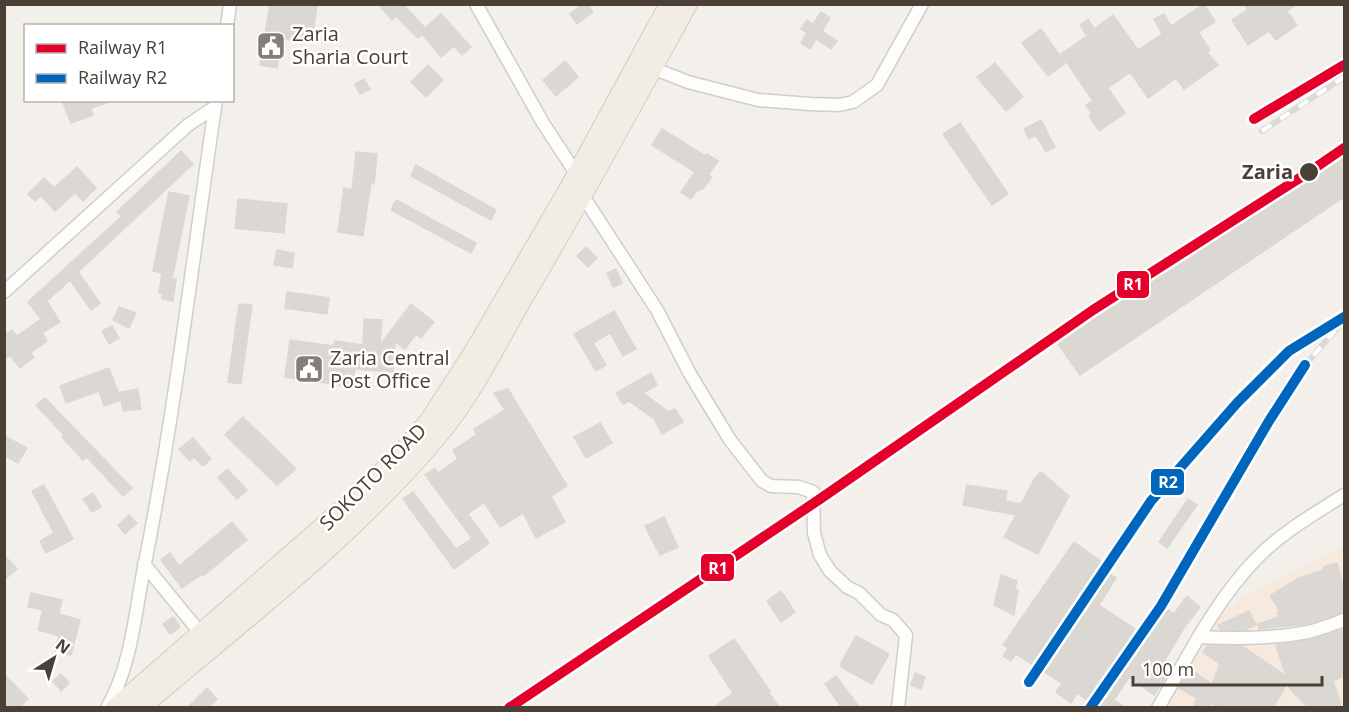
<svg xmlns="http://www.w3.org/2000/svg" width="1349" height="712" font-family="'Open Sans',sans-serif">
  <rect width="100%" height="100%" fill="#f3f0ec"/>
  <!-- commercial -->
  <path fill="#f6eade" d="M1344,545V707L1160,708L1210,626L1243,595Z"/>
  <!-- building -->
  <path fill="#dbd7d2" stroke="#dbd7d2" stroke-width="1.5" d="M270,4H317L312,43L282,39L277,68L260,65Z
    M378,4H403L425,28L441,14L471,47L462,55L454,46L441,57L422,34L418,38L396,16L392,20Z
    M583,4H587L593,12L577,24L570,14Z
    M1204,4L1215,22L1198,32L1210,50L1207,52L1218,65L1184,89L1176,78L1148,98L1130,72L1108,88L1125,113L1099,131L1089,116L1092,114L1086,105L1093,101L1061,54L1087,36L1080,25L1088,19L1094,29L1113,15L1138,50L1162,34L1154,19L1164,14L1171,26Z
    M1244,4H1297L1287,11L1297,25L1276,40L1269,31L1248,45L1232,20L1248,10Z
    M821,12L830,18L822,31L837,41L831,49L816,39L810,49L801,43L807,33L801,29L807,20L813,24Z
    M1041,29L1065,63L1048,76L1022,43Z
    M565,61L578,77L556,96L543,80Z
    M995,63L1023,97L1006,111L977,77Z
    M428,65L443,80L426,97L411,82Z
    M364,79L370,89L360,94L355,84Z
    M70,100H109V102L91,108L93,115L71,123L63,103Z
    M1041,120L1055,147L1046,152L1036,135L1029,139L1024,129Z
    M960,123L1008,194L992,205L943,134Z
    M662,129L705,156L707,154L718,161L708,175L712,177L703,189L701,188L699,191L697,190L691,199L681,192L695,172L652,145Z
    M181,151L193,164L78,272L100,303L91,310L70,280L47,301L60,322L42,333L47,341L30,353L34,357L20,368L10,355L4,360V335L12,330L17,336L41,319L28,302L122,216L117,212Z
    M356,152L377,154L374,183H371L363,236L338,232L344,188L352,190Z
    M1344,152V197L1080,375L1057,343Z
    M416,165L496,210L491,220L411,176Z
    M77,167L96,188L83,201L75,193L55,211L41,196L35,201L28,194L44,178L54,188Z
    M169,192L189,196L172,279H176L173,301L162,299L163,294L159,293L162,273L153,271Z
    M238,199L287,204L284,233L235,228Z
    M396,200L476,243L471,253L391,210Z
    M586,247L597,258L588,267L577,256Z
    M277,250L294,253L292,268L274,265Z
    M616,269L622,283L613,287L607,273Z
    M287,292L329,298L327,314L285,308Z
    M239,304L252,305L241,384L228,382Z
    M411,304L434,322L421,338L416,334L405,349L395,342L393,372L355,369L352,387L285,377L290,340L334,346L335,341L363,345L364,319L382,320L380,345Z
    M119,307L136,313L129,328L113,320Z
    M614,311L636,349L623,356L610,333L593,343L606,365L596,371L574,334Z
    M112,326L119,338L109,344L102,331Z
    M109,368L121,400L104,406L99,391L66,403L60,386Z
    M651,373L657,385L643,393L669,412L675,409L683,422L662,434L654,419L629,401L623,404L616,393Z
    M138,389L141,409L123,411L120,392Z
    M508,389L567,486L551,496L565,522L536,538L523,513L500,527L484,502L468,514L489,543L454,569L403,499L413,492L456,549L472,538L425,475L435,468L438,473L458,459L453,450L477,435L474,429L505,410L494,393Z
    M45,398L132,488L123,496L87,457L83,460L62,437L64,435L36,405Z
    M243,417L296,469L277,485L225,435Z
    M600,423L612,443L586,458L574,437Z
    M4,436L27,448L18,463L4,455Z
    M193,438L211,459L203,466L194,457L190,461L179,449Z
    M227,469L247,490L237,499L218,478Z
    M1041,472L1069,496L1038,554L1004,537L1016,515L963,505L967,485L1007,491L1005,501L1021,504L1035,478Z
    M44,485L73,539L46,553L40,541L54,533L32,491Z
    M93,493L101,507L92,512L83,499Z
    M1188,499L1197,505L1167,548L1159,542Z
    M129,515L137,523L125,534L118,525Z
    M664,517L678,547L660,555L645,526Z
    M232,522L247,540L203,576L202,574L182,588L161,560L170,553L179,566Z
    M1074,542L1106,565L1103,569L1116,578L1099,605L1147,637L1167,609L1174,614L1187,596L1200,607L1184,628L1158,671L1166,677L1154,695L1129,677L1114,700L1126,708H1098L1077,693L1071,703L1056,692L1062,683L1016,654L1011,661L1003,656L1008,648L1003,645Z
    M4,555L17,569L4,580Z
    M1337,563L1344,588V612L1306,624L1259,629L1258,624L1279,617L1277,612L1280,611L1270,596L1299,578L1323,570V567Z
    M1001,575L1017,581L1015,589L1018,590L1014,615L994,605Z
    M781,591L795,612L781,622L767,601Z
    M31,593L62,600L59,614L80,620L71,655L55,651L59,636L38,630L43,610L28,607Z
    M1249,611L1256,625L1245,630H1221L1218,625Z
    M173,617L180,627L170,634L163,624Z
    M1342,630L1344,636V676L1333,681L1342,708H1309L1290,689L1288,682L1273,708H1221L1210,703L1209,708H1193L1197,698L1179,688L1190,669L1212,684L1220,664L1203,652L1207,646H1242L1286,676L1276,645L1310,640Z
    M856,636L889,654L872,684L841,667V663Z
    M734,639L770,691L768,692L780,708H713L733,693L709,656Z
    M915,673L925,677L921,689L911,685Z
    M4,674L28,699L19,708H4Z
    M61,674L69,683L61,691L53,681Z
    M836,676L860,708H842L825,684Z
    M207,688L217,699L208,708H187Z"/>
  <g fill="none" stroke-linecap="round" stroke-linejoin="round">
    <!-- minor casing -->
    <g stroke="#d1cdc9" stroke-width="15">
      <path id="minor" d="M476,4L543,123L577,175
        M227,26L230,4
        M652,68L688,82L758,100L810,104L839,105L853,102L877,85L922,4
        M583,196L657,310L690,374L730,440L762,481L771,486L799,487L813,492L814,533L820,555L830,571L847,587L859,593L881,615L893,620L906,635L898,708
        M4,292L188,125L215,107
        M144,564L202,635
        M1199,637C1236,639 1272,639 1308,632C1321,629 1333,624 1344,620
        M107,708C131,667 135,614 144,568C175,413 193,256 216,100
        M1158,708C1187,658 1216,600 1256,559C1281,533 1314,514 1344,495"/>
    </g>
    <!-- primary casing -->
    <g stroke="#d6cab8" stroke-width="22">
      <path id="primary" d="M116,708L360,495L405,450L430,421L475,351L570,188L670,4
        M139,708C242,620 353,537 440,432C473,392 497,342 523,297C580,201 633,103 687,4"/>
    </g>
    <!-- minor -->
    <use href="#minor" stroke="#fdfdfc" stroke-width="12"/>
    <!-- primary -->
    <use href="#primary" stroke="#f2ede4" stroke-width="20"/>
    <!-- rail casing -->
    <g stroke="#dadad9" stroke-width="6">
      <path id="rail" d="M1254,119L1344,65
        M1262,131L1344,77
        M1029,682L1151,501L1237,403L1289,351L1344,317
        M1090,708L1161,606L1299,372L1340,325"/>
    </g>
    <!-- rail -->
    <use href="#rail" stroke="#fff" stroke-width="4" stroke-dasharray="11" stroke-linecap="butt"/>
    <!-- rail-1 casing -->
    <g stroke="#fff" stroke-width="15">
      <path id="rail-1" d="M1254,119L1344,65
        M509,708L820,499L1093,310L1309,172L1344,148"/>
    </g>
    <!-- rail-2 casing -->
    <g stroke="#fff" stroke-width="15">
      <path id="rail-2" d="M1029,682L1151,501L1237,403L1289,351L1344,317
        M1090,708L1161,606L1269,421L1305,365"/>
    </g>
    <!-- rail-1 -->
    <use href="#rail-1" stroke="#e4002b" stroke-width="10"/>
    <!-- rail-2 -->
    <use href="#rail-2" stroke="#0065bd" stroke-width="10"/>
  </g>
  <!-- icons -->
  <defs>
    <g id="civic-square" transform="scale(1.5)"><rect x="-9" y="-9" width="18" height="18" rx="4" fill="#857e76" stroke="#fff"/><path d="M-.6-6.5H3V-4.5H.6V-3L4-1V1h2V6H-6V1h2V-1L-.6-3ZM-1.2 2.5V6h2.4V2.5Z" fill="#fff"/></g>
  </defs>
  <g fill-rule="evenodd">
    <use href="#civic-square" x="271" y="46"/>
    <use href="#civic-square" x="309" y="369"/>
  </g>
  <!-- markers -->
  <circle fill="#4a4036" stroke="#fff" stroke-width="2" cx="1309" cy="172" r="10"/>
  <g text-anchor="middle" stroke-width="5" stroke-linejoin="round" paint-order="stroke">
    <!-- poi labels -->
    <g font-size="20" fill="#4a4036" stroke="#fff" text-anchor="start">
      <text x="292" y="41">Zaria<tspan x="292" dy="23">Sharia Court</tspan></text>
      <text x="330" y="365">Zaria Central<tspan x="330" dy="23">Post Office</tspan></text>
    </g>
    <!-- stop labels -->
    <g font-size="20" font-weight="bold" fill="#4a4036" stroke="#fff" text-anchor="end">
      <text x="1293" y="179">Zaria</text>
    </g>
    <!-- street labels -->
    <g font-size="20" fill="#4a4036" stroke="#fff">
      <text transform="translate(373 477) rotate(-45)" y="7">SOKOTO ROAD</text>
    </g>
  </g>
  <g stroke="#fff" stroke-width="2">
    <rect x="1116" y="270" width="34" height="29" rx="6" fill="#e4002b"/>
    <rect x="1150" y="468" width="35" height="28" rx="6" fill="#0065bd"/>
    <rect x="700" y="553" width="35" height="29" rx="6" fill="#e4002b"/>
  </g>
  <g font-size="16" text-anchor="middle" font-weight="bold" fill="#fff">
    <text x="1133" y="290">R1</text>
    <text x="1168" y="488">R2</text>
    <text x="718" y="574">R1</text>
  </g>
  <!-- border -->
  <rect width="1349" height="712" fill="none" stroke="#4a4036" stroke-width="12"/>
  <!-- legend -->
  <rect x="24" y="24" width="210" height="78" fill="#ffffff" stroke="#b7b3af" stroke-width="1.5"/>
  <rect x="36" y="44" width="30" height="9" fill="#e4002b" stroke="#b7b3af" stroke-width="1.5"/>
  <text x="78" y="54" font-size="18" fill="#4a4036">Railway R1</text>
  <rect x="36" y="74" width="30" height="9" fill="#0065bd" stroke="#b7b3af" stroke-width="1.5"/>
  <text x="78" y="84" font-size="18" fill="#4a4036">Railway R2</text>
  <!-- north arrow -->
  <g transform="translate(54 658) rotate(37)" stroke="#ffffff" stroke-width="4.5" paint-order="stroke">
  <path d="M0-4.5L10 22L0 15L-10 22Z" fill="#4a4036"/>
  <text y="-9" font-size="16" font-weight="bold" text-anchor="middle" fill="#4a4036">N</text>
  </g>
  <!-- scale -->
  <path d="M1133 676v9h189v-9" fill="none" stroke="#4a4036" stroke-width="3"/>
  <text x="1142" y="676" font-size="18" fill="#4a4036" stroke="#ffffff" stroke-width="4.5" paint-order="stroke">100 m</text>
</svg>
